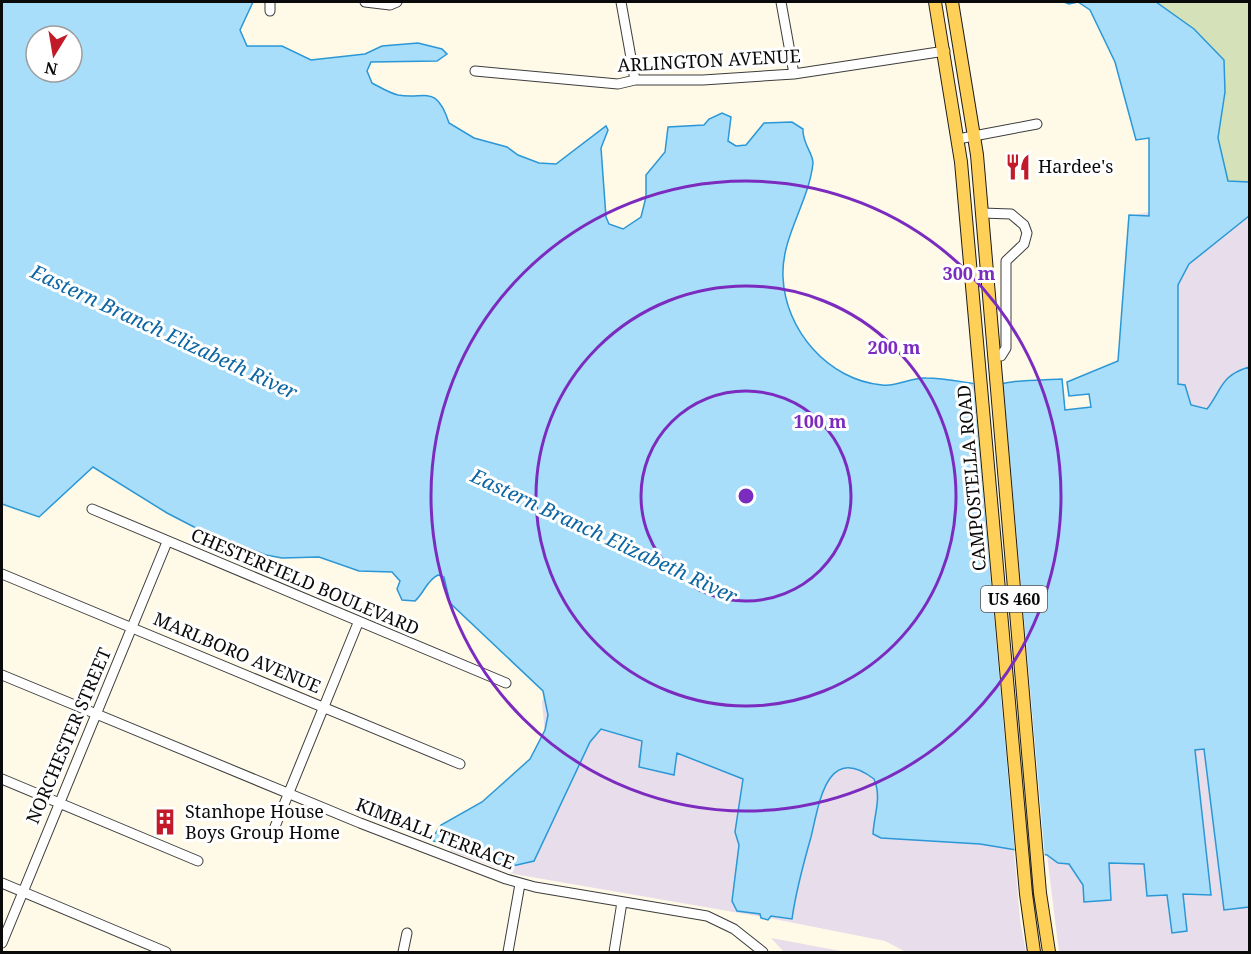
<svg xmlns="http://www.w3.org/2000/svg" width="1251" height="954" font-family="'Noto Serif',serif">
  <rect width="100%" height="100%" fill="#fff9e7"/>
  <!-- industrial -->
  <path fill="#e8ddea" d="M1249,192V544L1100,537L1133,215Z
    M566,595L1005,747L1020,920L1026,952H906L885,941L769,918L514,874L450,851L547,754L542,703Z
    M1204,748L1249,751V952H1059L1047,855L1195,750Z
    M771,938L846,952H784Z"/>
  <!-- cemetery -->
  <path fill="#d5e1b8" d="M1130,2H1249V192L1186,205Z"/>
  <!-- water -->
  <path fill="#a8defa" stroke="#2a97d6" stroke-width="1.5" fill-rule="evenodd" d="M2,2H253L240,30L247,46H282L311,60L365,54L382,46L418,43L442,49L447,54L437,61L371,62L367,71L372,83C380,87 389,93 398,95C425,100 436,83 449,123L474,138L507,147L518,155L539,163L556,164L606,126L608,130L601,148L606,217L609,224L623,229L641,217L646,197V175L665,152L668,127L704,125L709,119L722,113L731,117L728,141L736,146L746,145L764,123L792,122L803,129C802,143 813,153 813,163C809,202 781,237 783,277C785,330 828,380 882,385C898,387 911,377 926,378C947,378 965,383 985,385C993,386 1003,383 1012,382C1028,380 1045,380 1062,379L1065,410L1091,407L1089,394L1069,396L1067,382L1118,361L1129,215L1149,216V138L1136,140L1115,62L1090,10L1078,2L1069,4L1064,2H1156L1194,29L1224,60L1225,92L1218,138L1228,181L1249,182V216L1189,264L1178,285V384L1185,385L1191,405L1207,409C1223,388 1220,376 1249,367V907L1224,910L1204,749L1195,750L1211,895L1183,894L1187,931L1172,933L1167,895L1147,896L1144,864L1109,863L1111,900L1084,902L1083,885L1069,864L1058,863L1047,855L980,844L881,838L873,834C874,814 882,798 874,779C826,742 819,805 811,837C803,865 796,890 792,919L771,916L768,920L761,918L760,914L737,911L732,901L739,845L735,832L743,779L677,753L674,775L639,767L642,741L601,729L590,742L534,861L508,867L431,840L441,825L482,802L530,759L545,730L548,715L543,691L450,603L444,577L438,575C427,580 424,593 415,601L402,600L397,589L400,581L392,572L359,571L319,557L282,558L266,555L196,528L167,513L93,467L39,517L2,504ZM36,36H72V72H36Z"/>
  <!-- pier -->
  <path fill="#fff9e7" d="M973,379L986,382L1003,380L1045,858L1015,854Z"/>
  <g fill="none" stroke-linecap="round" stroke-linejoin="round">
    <!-- minor casing -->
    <g stroke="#3d3d3d" stroke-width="11">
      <path id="minor" d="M365,2L390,5L397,2
        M621,2L635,80
        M781,2L794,74
        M270,11V2
        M475,71L618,84L635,80H703L794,74L945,51
        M958,139L1037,124
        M982,213L1011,214L1024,225L1027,233L1024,244L1006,261V348L1001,356
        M92,509L506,683
        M2,574L460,764
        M2,675L360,823L506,879L535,887L707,916L734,929L763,952
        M2,779L198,861
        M272,834L358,623
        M2,883L166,952
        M2,943L167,542
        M403,952L407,933
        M508,952L520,884
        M614,952L622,902"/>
    </g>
    <!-- major casing -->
    <g stroke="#1b1b1b" stroke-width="14">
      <path id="major" d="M935,2L961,162L1026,894L1034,952
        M952,2L977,155L1040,893L1049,952"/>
    </g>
    <!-- minor -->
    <use href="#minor" stroke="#fff" stroke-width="9"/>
    <!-- major -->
    <use href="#major" stroke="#ffd057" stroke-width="12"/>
  </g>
  <!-- distance rings -->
  <g fill="none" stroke="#7b2cbf" stroke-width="3">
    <circle cx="746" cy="496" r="105"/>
    <circle cx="746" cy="496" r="210"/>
    <circle cx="746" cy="496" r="315"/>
  </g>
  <!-- icons -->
  <defs>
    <g id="restaurant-bare" transform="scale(2.07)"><path d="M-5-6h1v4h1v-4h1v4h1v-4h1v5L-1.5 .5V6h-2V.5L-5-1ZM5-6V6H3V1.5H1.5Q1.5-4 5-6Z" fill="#c21a28" stroke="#fff" stroke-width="2.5" paint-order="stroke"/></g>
    <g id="building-bare" transform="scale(2.07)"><path d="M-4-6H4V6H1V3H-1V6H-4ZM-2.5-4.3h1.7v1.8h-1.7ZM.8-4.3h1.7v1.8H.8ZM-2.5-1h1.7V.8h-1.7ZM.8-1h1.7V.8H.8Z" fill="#c21a28" stroke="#fff" stroke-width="2.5" paint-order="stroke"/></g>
  </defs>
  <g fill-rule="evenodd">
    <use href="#restaurant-bare" x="1018" y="167"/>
    <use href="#building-bare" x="165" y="822"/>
  </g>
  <g text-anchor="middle" stroke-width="6" stroke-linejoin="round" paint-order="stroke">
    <!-- shield labels -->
    <rect fill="#fff" stroke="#545454" stroke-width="1.5" x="981" y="586" width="66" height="26" rx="4.5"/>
    <g font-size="16" font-weight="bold" fill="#0a0a0a">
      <text x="1014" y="605">US 460</text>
    </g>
    <!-- street labels -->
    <g font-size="18" fill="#0a0a0a" stroke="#fff">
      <text transform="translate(709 61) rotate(-3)" y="6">ARLINGTON AVENUE</text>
      <text transform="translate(972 478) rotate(-95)" y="6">CAMPOSTELLA ROAD</text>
      <text transform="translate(305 582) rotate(23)" y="6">CHESTERFIELD BOULEVARD</text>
      <text transform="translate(237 653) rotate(23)" y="6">MARLBORO AVENUE</text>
      <text transform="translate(69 736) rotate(-67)" y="6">NORCHESTER STREET</text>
      <text transform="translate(435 834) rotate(21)" y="6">KIMBALL TERRACE</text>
    </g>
    <!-- poi labels -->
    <g font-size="18" fill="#0a0a0a" stroke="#fff" text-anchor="start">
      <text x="1038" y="173">Hardee's</text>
      <text x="185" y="818">Stanhope House<tspan x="185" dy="21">Boys Group Home</tspan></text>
    </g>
    <!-- water labels -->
    <g font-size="20" font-style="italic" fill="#0c66a3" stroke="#fff">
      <text transform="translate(164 332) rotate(25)" y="7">Eastern Branch Elizabeth River</text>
      <text transform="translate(604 536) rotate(25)" y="7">Eastern Branch Elizabeth River</text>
    </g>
  </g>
  <circle cx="746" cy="496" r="9" fill="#7b2cbf" stroke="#fff" stroke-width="3"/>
  <g font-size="18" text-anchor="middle" font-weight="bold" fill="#7b2cbf" stroke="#fff" stroke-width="6" stroke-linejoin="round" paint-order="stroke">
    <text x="969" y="280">300 m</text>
    <text x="894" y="354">200 m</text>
    <text x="820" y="428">100 m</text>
  </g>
  <!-- border -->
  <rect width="1251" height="954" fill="none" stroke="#0a0a0a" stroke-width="6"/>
  <!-- north arrow -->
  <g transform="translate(54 54) rotate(191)"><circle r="28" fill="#ffffff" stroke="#9d9d9d" stroke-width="1.5"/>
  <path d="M0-4.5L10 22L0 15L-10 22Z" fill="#c21a28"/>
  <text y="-9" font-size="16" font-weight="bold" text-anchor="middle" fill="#0a0a0a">N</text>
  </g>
</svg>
